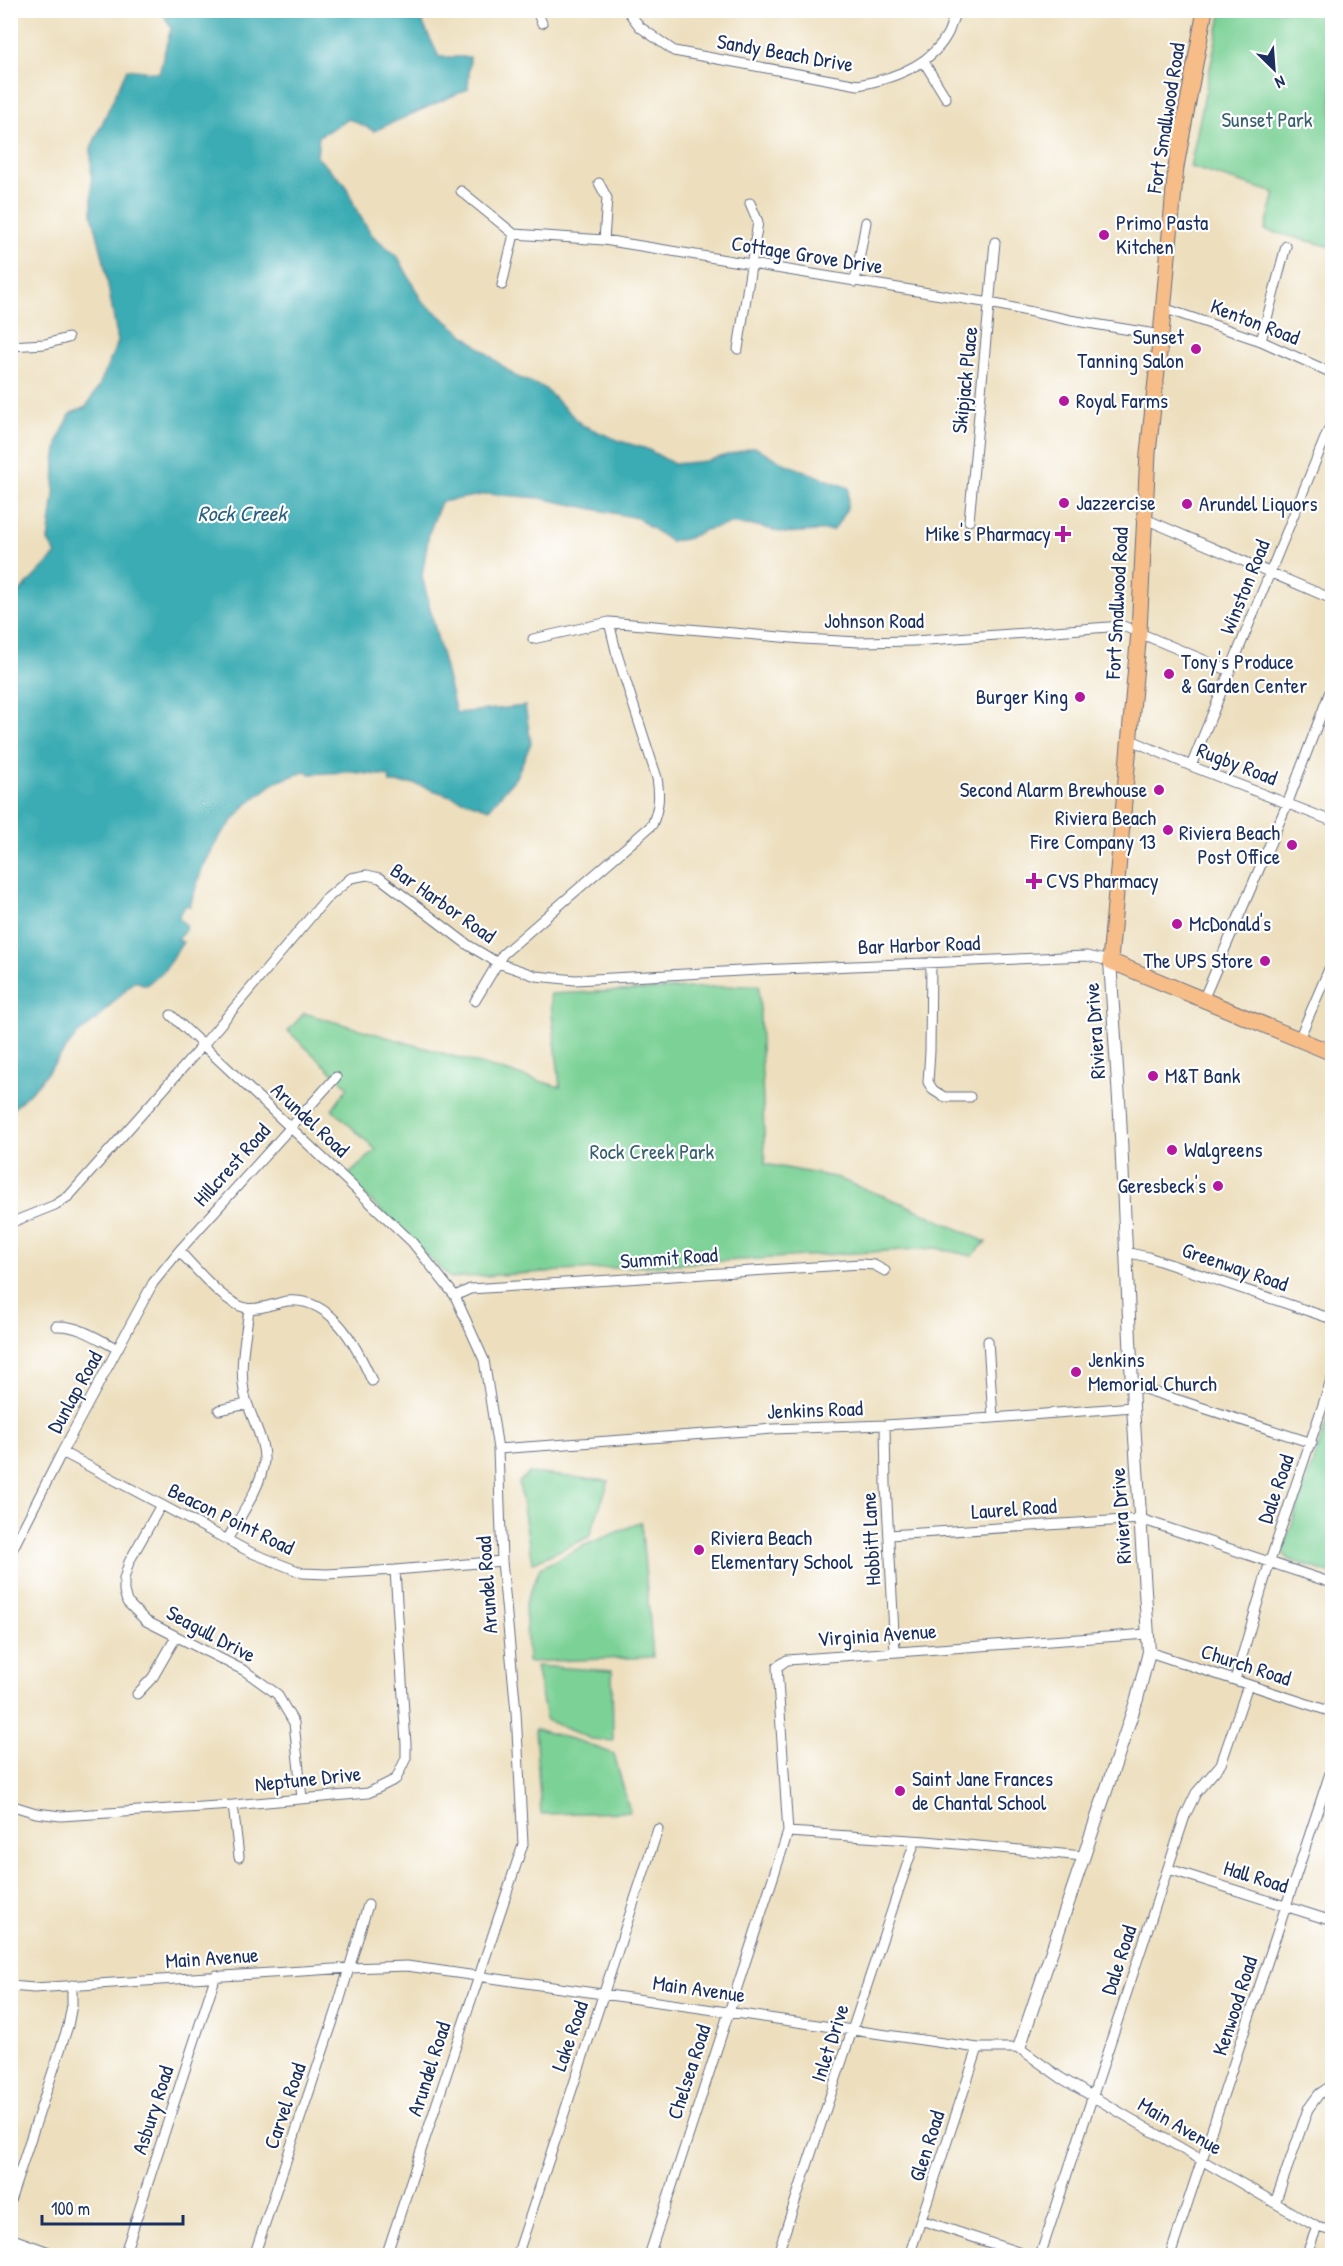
<svg xmlns="http://www.w3.org/2000/svg" width="1343" height="2266" font-family="'Patrick Hand',sans-serif">
  <rect width="100%" height="100%" fill="#fff"/>
  <filter id="ink" filterUnits="userSpaceOnUse"><feTurbulence type="fractalNoise" baseFrequency=".0167" numOctaves="2"/><feDisplacementMap in="SourceGraphic" scale="12" xChannelSelector="R" yChannelSelector="G"/><feConvolveMatrix kernelMatrix="1 2 1 2 8 2 1 2 1" color-interpolation-filters="sRGB"/></filter>
  <filter id="wash" filterUnits="userSpaceOnUse"><feTurbulence type="fractalNoise" baseFrequency=".008" numOctaves="4" result="noise"/><feDisplacementMap in="SourceGraphic" scale="24" xChannelSelector="R" yChannelSelector="G"/><feGaussianBlur stdDeviation="1.35" result="paint"/><feColorMatrix in="noise" values="0 0 0 0 0 0 0 0 0 0 0 0 0 0 0 0 0 1.4 0 .05"/><feComposite in="paint" operator="in"/></filter>
  <g filter="url(#wash)">
    <rect width="100%" height="100%" fill="#eddfbe"/>
    <!-- green -->
    <path fill="#7bd196" stroke="#4b807a" stroke-width="1.5" d="M1222,10L1332,11V247L1265,230L1275,193L1190,167Z
      M759,985L765,1164L834,1177L904,1204L986,1242L972,1256L935,1248L450,1278L346,1177L376,1150L332,1109L348,1087L288,1031L304,1013L560,1087L550,994Z
      M1332,1405V1574L1287,1559L1283,1551Z
      M529,1473L609,1481L589,1537L532,1563L519,1482Z
      M641,1522L653,1657L528,1662L525,1605L540,1568L583,1546Z
      M536,1666L612,1671L613,1741L591,1739L546,1720Z
      M535,1729L582,1742L614,1754L630,1812L541,1814Z"/>
    <!-- water -->
    <path fill="#3bacb3" stroke="#2b6e88" stroke-width="1.5" d="M162,11H417L439,57H470L468,89L374,131L349,119L319,136L317,157L345,184L358,213L372,235L398,257L422,301L515,376L544,388L582,425L620,441L647,449L674,464L706,461L755,447L786,464L849,488L847,508L834,530L784,533L758,526L731,524L705,530L686,539L670,541L637,518L540,498L487,494L441,502L429,533L422,576L456,713L525,706L531,743L516,777L489,809L415,784L390,783L389,776L351,772L309,774L307,771L276,782L248,803L220,836L212,850L202,869L190,906L186,905L178,917L187,926L178,940L183,942L163,972L146,985L134,981L97,1019L77,1035L38,1084L11,1111V601L56,554L48,541L54,494L55,462L59,438L71,413L86,407L98,388L118,342L103,257L92,214L91,148L127,69L159,73L171,28Z"/>
  </g>
  <g filter="url(#ink)">
    <g fill="none" stroke-linecap="round" stroke-linejoin="round">
      <!-- minor casing -->
      <g stroke="#646d80" stroke-width="11">
        <path id="minor" d="M536,10L542,23
          M627,10L640,27L674,51L858,85C892,79 931,66 948,33C951,26 953,18 956,10
          M924,62L946,98
          M599,183L607,198L604,240
          M461,191L514,234L604,240L990,303L1070,320L1161,335
          M855,282L866,222
          M502,285L514,234
          M1163,308L1261,341L1332,373
          M1261,341L1286,246
          M10,346L45,344L68,338
          M738,349L758,222L750,203
          M1143,518L1332,599
          M969,521L995,242
          M533,639L609,622L803,639L859,642L914,641L1123,626L1230,671
          M1129,739L1191,766L1332,821
          M1191,766L1332,421
          M931,962L930,1051L928,1082L933,1090L944,1097H970
          M1203,1000L1288,802L1332,686
          M475,1001L503,954L652,825C659,808 660,796 657,778L616,651L609,622
          M171,1015L412,1242L455,1296L484,1360L498,1449L502,1561L516,1712L523,1844L386,2256
          M1299,1039L1332,962
          M10,1223L55,1205L69,1196L203,1045L325,900L351,878L367,875L380,878L468,945L498,963L536,976L575,980L759,970L1087,956L1110,961
          M179,1251C196,1268 222,1302 246,1308C258,1311 275,1303 287,1301C332,1296 357,1347 372,1381
          M1125,1252L1148,1257L1332,1319
          M455,1296L470,1289L861,1264L874,1265L885,1271
          M56,1326C79,1325 98,1339 118,1349
          M988,1341L993,1418
          M1132,1385L1312,1443
          M219,1410L247,1404
          M885,1425L886,1485L895,1651
          M498,1449L773,1429L885,1425L993,1418L1133,1407
          M62,1452L252,1553L303,1573L327,1574L395,1570L502,1561
          M161,1505L129,1562L124,1579V1591L127,1602L146,1621L245,1671L277,1694L294,1723L302,1798
          M889,1535L1141,1519L1332,1583
          M227,1540C239,1518 262,1486 264,1461C265,1437 248,1414 244,1391C239,1364 246,1335 249,1309
          M10,1554L62,1452L153,1283L179,1251L336,1077
          M1149,1652L1332,1712
          M1235,1680L1270,1561L1332,1378
          M137,1694L153,1677L176,1637
          M10,1805L36,1813L61,1816L233,1805L368,1793L396,1779L406,1758V1744L395,1570
          M233,1805L239,1857
          M788,1832L926,1841L1083,1856
          M1169,1869L1332,1921
          M10,1986L34,1988L350,1968L407,1966L978,2048H1019L1061,2078L1275,2203L1317,2227L1332,2231
          M10,2201L68,2026L72,2005V1985
          M1275,2203L1308,2109L1319,2094L1332,2085
          M921,2220L1030,2256
          M10,2238L60,2256
          M124,2256L216,1975
          M254,2256L336,2012L368,1905
          M517,2256L658,1829
          M649,2256L788,1832L777,1667L787,1660L1147,1634
          M777,2256L915,1841
          M909,2256L978,2048
          M1040,2256L1185,1816L1196,1793L1221,1764L1248,1685
          M1170,2256L1332,1767
          M1306,2256L1317,2227"/>
      </g>
      <!-- tertiary casing -->
      <g stroke="#646d80" stroke-width="14">
        <path id="tertiary" d="M1019,2048L1137,1699L1149,1652L1133,1407L1120,1115L1110,961"/>
      </g>
      <!-- primary casing -->
      <g stroke="#646d80" stroke-width="17">
        <path id="primary" d="M1205,10L1176,167L1161,335L1148,453L1139,631L1110,961L1332,1053"/>
      </g>
      <!-- minor -->
      <use href="#minor" stroke="#fff" stroke-width="9"/>
      <!-- tertiary -->
      <use href="#tertiary" stroke="#fff" stroke-width="12"/>
      <!-- primary -->
      <use href="#primary" stroke="#f7bd88" stroke-width="15"/>
    </g>
  </g>
  <!-- markers -->
  <g fill="#b5179e" stroke="#fff" stroke-width="2">
    <circle cx="1104" cy="235" r="6"/>
    <circle cx="1196" cy="349" r="6"/>
    <circle cx="1064" cy="401" r="6"/>
    <circle cx="1064" cy="503" r="6"/>
    <circle cx="1187" cy="504" r="6"/>
    <path d="M1060 525h6v6h6v6h-6v6h-6v-6h-6v-6h6z"/>
    <circle cx="1169" cy="674" r="6"/>
    <circle cx="1080" cy="697" r="6"/>
    <circle cx="1159" cy="790" r="6"/>
    <circle cx="1168" cy="830" r="6"/>
    <circle cx="1292" cy="845" r="6"/>
    <path d="M1031 872h6v6h6v6h-6v6h-6v-6h-6v-6h6z"/>
    <circle cx="1177" cy="924" r="6"/>
    <circle cx="1265" cy="961" r="6"/>
    <circle cx="1153" cy="1076" r="6"/>
    <circle cx="1172" cy="1150" r="6"/>
    <circle cx="1218" cy="1186" r="6"/>
    <circle cx="1076" cy="1372" r="6"/>
    <circle cx="699" cy="1550" r="6"/>
    <circle cx="900" cy="1791" r="6"/>
  </g>
  <g text-anchor="middle" stroke-width="4.5" stroke-linejoin="round" paint-order="stroke">
    <!-- street labels -->
    <g font-size="21" fill="#1b2f5e" stroke="#fff">
      <text transform="translate(785 53) rotate(10)" y="7">Sandy Beach Drive</text>
      <text transform="translate(1166 118) rotate(-81)" y="7">Fort Smallwood Road</text>
      <text transform="translate(807 255) rotate(9)" y="7">Cottage Grove Drive</text>
      <text transform="translate(1255 322) rotate(21)" y="7">Kenton Road</text>
      <text transform="translate(965 380) rotate(-84)" y="7">Skipjack Place</text>
      <text transform="translate(1245 587) rotate(-68)" y="7">Winston Road</text>
      <text transform="translate(1117 603) rotate(-87)" y="7">Fort Smallwood Road</text>
      <text x="874" y="628">Johnson Road</text>
      <text transform="translate(1237 764) rotate(21)" y="7">Rugby Road</text>
      <text transform="translate(443 903) rotate(35)" y="7">Bar Harbor Road</text>
      <text transform="translate(919 945) rotate(-2)" y="7">Bar Harbor Road</text>
      <text transform="translate(1095 1031) rotate(-94)" y="7">Riviera Drive</text>
      <text transform="translate(310 1120) rotate(43)" y="7">Arundel Road</text>
      <text transform="translate(232 1165) rotate(-48)" y="7">Hillcrest Road</text>
      <text transform="translate(669 1258) rotate(-4)" y="7">Summit Road</text>
      <text transform="translate(1235 1267) rotate(19)" y="7">Greenway Road</text>
      <text transform="translate(75 1392) rotate(-61)" y="7">Dunlap Road</text>
      <text transform="translate(815 1410) rotate(-2)" y="7">Jenkins Road</text>
      <text transform="translate(1276 1489) rotate(-71)" y="7">Dale Road</text>
      <text transform="translate(1014 1509) rotate(-4)" y="7">Laurel Road</text>
      <text transform="translate(1121 1516) rotate(-94)" y="7">Riviera Drive</text>
      <text transform="translate(231 1519) rotate(26)" y="7">Beacon Point Road</text>
      <text transform="translate(871 1539) rotate(-93)" y="7">Hobbitt Lane</text>
      <text transform="translate(487 1585) rotate(-94)" y="7">Arundel Road</text>
      <text transform="translate(211 1634) rotate(28)" y="7">Seagull Drive</text>
      <text transform="translate(877 1635) rotate(-4)" y="7">Virginia Avenue</text>
      <text transform="translate(1246 1665) rotate(18)" y="7">Church Road</text>
      <text transform="translate(308 1779) rotate(-6)" y="7">Neptune Drive</text>
      <text transform="translate(1256 1877) rotate(17)" y="7">Hall Road</text>
      <text transform="translate(212 1958) rotate(-4)" y="7">Main Avenue</text>
      <text transform="translate(1119 1960) rotate(-72)" y="7">Dale Road</text>
      <text transform="translate(699 1989) rotate(8)" y="7">Main Avenue</text>
      <text transform="translate(1235 2006) rotate(-72)" y="7">Kenwood Road</text>
      <text transform="translate(570 2036) rotate(-71)" y="7">Lake Road</text>
      <text transform="translate(830 2043) rotate(-72)" y="7">Inlet Drive</text>
      <text transform="translate(429 2069) rotate(-72)" y="7">Arundel Road</text>
      <text transform="translate(689 2072) rotate(-72)" y="7">Chelsea Road</text>
      <text transform="translate(285 2106) rotate(-71)" y="7">Carvel Road</text>
      <text transform="translate(153 2110) rotate(-72)" y="7">Asbury Road</text>
      <text transform="translate(1180 2126) rotate(30)" y="7">Main Avenue</text>
      <text transform="translate(927 2146) rotate(-72)" y="7">Glen Road</text>
    </g>
    <!-- park labels -->
    <g font-size="21" fill="#38606f" stroke="#fff">
      <text x="1267" y="127">Sunset Park</text>
      <text x="652" y="1159">Rock Creek Park</text>
    </g>
    <!-- poi labels -->
    <g font-size="21" fill="#1b2f5e" stroke="#fff" text-anchor="start">
      <text x="1116" y="230">Primo Pasta<tspan x="1116" dy="24">Kitchen</tspan></text>
      <text x="1184" y="344" text-anchor="end">Sunset<tspan x="1184" dy="24">Tanning Salon</tspan></text>
      <text x="1076" y="408">Royal Farms</text>
      <text x="1076" y="510">Jazzercise</text>
      <text x="1199" y="511">Arundel Liquors</text>
      <text x="1051" y="541" text-anchor="end">Mike's Pharmacy</text>
      <text x="1181" y="669">Tony's Produce<tspan x="1181" dy="24">&amp; Garden Center</tspan></text>
      <text x="1068" y="704" text-anchor="end">Burger King</text>
      <text x="1147" y="797" text-anchor="end">Second Alarm Brewhouse</text>
      <text x="1156" y="825" text-anchor="end">Riviera Beach<tspan x="1156" dy="24">Fire Company 13</tspan></text>
      <text x="1280" y="840" text-anchor="end">Riviera Beach<tspan x="1280" dy="24">Post Office</tspan></text>
      <text x="1046" y="888">CVS Pharmacy</text>
      <text x="1189" y="931">McDonald's</text>
      <text x="1253" y="968" text-anchor="end">The UPS Store</text>
      <text x="1165" y="1083">M&amp;T Bank</text>
      <text x="1184" y="1157">Walgreens</text>
      <text x="1206" y="1193" text-anchor="end">Geresbeck's</text>
      <text x="1088" y="1367">Jenkins<tspan x="1088" dy="24">Memorial Church</tspan></text>
      <text x="711" y="1545">Riviera Beach<tspan x="711" dy="24">Elementary School</tspan></text>
      <text x="912" y="1786">Saint Jane Frances<tspan x="912" dy="24">de Chantal School</tspan></text>
    </g>
    <!-- water labels -->
    <g font-size="22" font-style="italic" fill="#286180" stroke="#fff">
      <text x="242" y="521">Rock Creek</text>
    </g>
  </g>
  <!-- margin -->
  <rect width="1343" height="2266" fill="none" stroke="#fff" stroke-width="36"/>
  <!-- north arrow -->
  <g transform="translate(1274 69) rotate(155)" stroke="#ffffff" stroke-width="4.5" paint-order="stroke">
  <path d="M0-4.5L10 22L0 15L-10 22Z" fill="#1b2f5e"/>
  <text y="-9" font-size="16" font-weight="bold" text-anchor="middle" fill="#1b2f5e">N</text>
  </g>
  <!-- scale -->
  <path d="M42 2215v9h141v-9" fill="none" stroke="#1b2f5e" stroke-width="3"/>
  <text x="51" y="2215" font-size="18" fill="#1b2f5e" stroke="#ffffff" stroke-width="4.5" paint-order="stroke">100 m</text>
</svg>
